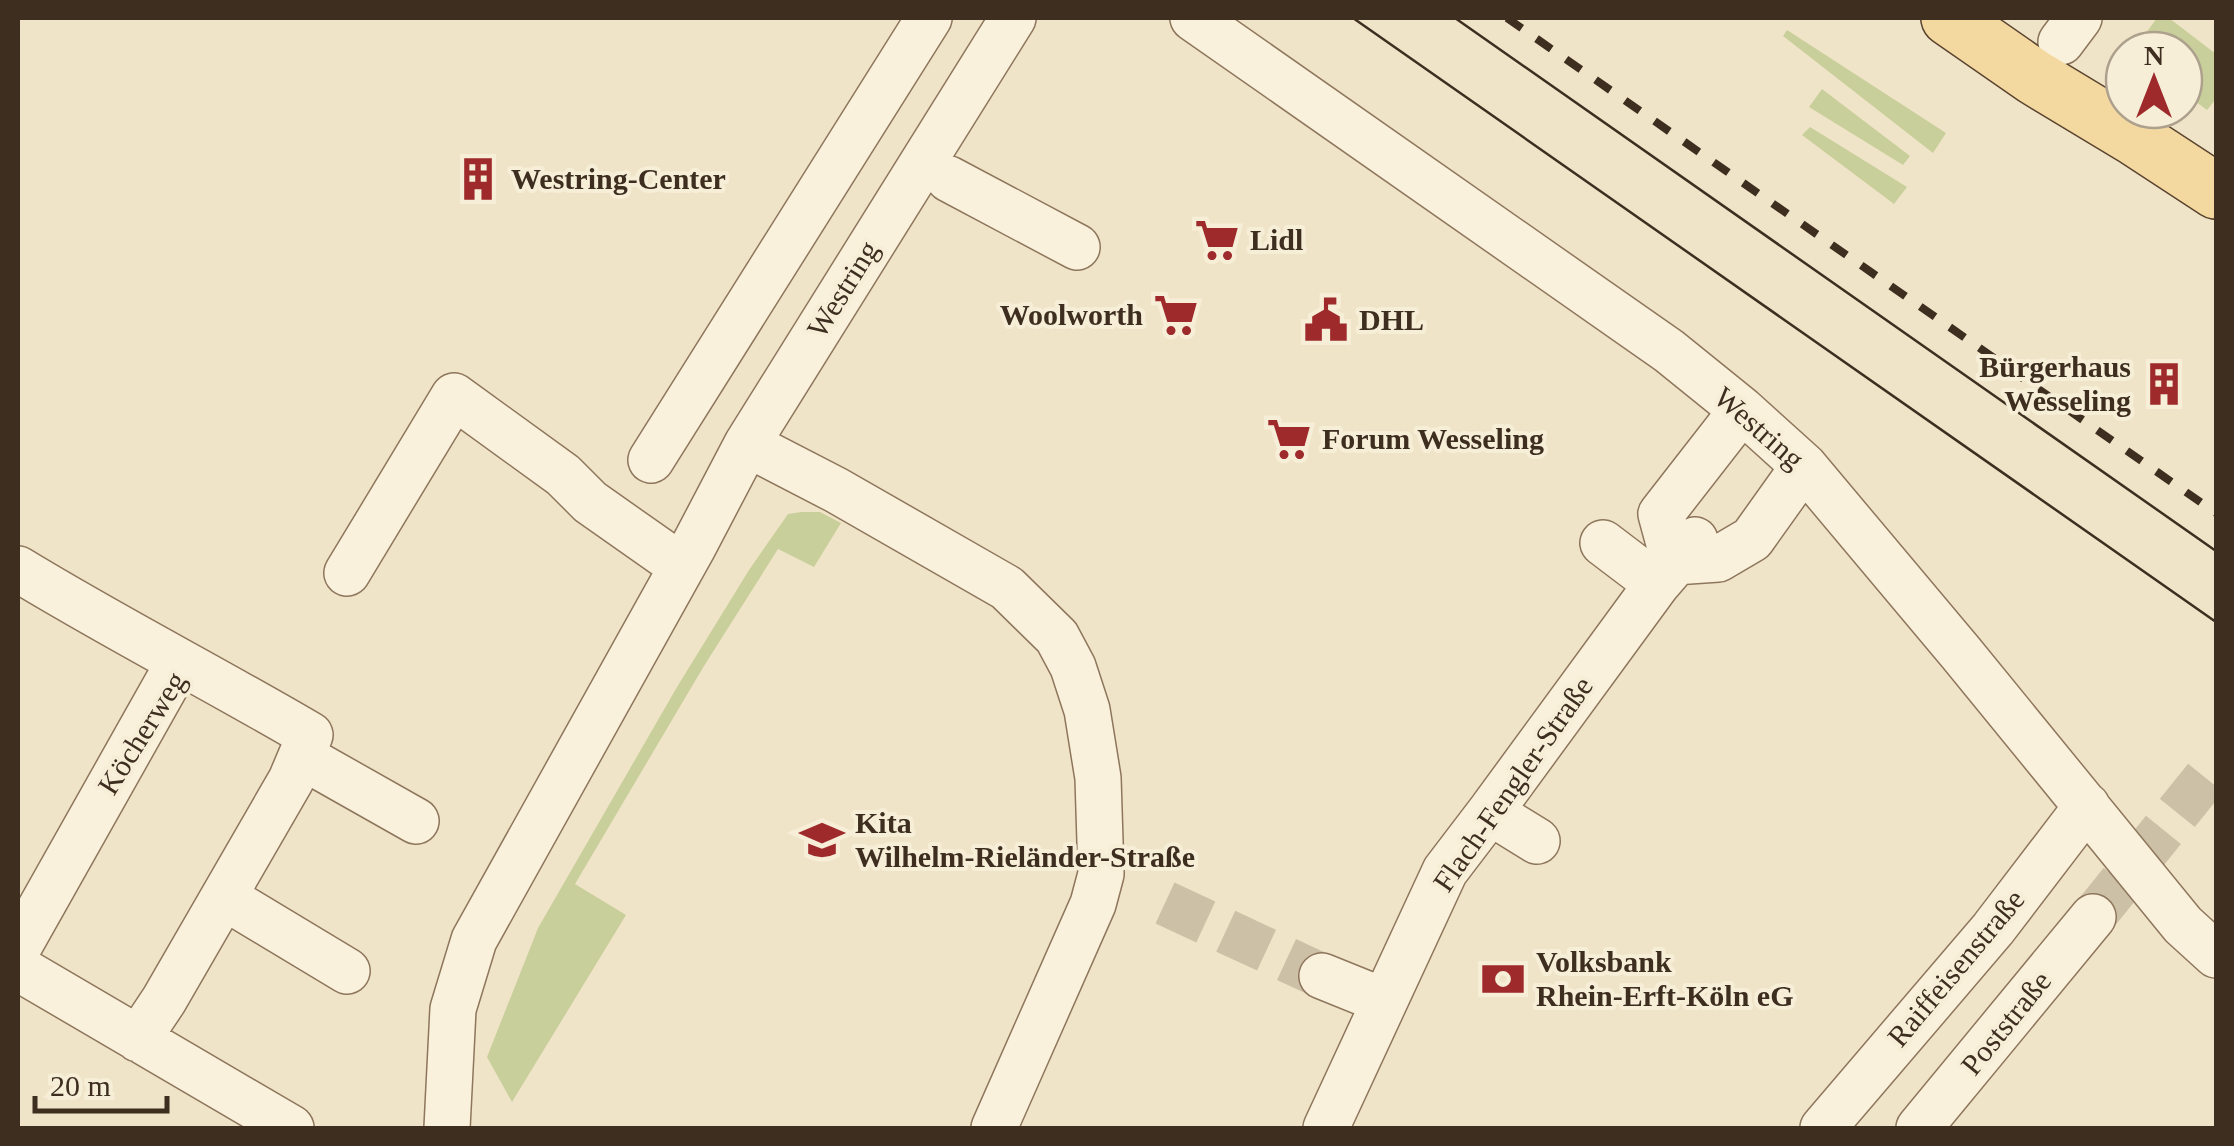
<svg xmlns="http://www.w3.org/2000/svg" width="2234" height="1146" font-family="Georgia,serif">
  <rect width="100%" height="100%" fill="#f0e4c8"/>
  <!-- green -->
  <path fill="#c9cf9b" d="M2157,18H2169L2216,54V99L2207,110L2184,93V50H2133Z
    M1787,30L1946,133L1933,153L1783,36Z
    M1822,89L1910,156L1903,165L1809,107Z
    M1810,127L1907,187L1894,204L1802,135Z
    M801,512H820L841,523L814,567L778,549L704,666L575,884L626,915L512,1102L487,1057L538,928L677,687L749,570L788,514Z"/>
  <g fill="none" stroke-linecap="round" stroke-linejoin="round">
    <!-- minor-tunnel -->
    <path stroke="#ccc0a6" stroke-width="45" stroke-dasharray="45 22" stroke-linecap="butt" d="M1165,903L1322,976
      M2093,917L2216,765"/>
    <!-- minor casing -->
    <g stroke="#8d765c" stroke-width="48">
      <path id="minor" d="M1193,18L1669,351L1742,410L1804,466L1961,653L2183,925L2216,955
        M2061,42L2079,18
        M949,179L1077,247
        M747,444L836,490L1007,588L1057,637L1073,667L1087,710L1098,778L1101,874L1093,904L994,1128
        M651,460L929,18
        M1603,543L1657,584
        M1674,562L1661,514L1742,410
        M1674,562L1718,559L1752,539L1804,466
        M18,569C113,627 213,678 310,735L291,780L164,1000L138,1039
        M347,573L454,396L563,475L590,502L681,566
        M301,756L416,821
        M1490,812L1537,841
        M224,897L347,971
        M18,948L179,662
        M18,968L291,1128
        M1322,976L1384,1001
        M447,1128L453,1009L474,940L693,547L747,444L1013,18
        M1326,1128L1445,871L1490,812L1657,584L1695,540
        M1823,1128L1993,929L2087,806
        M1919,1128L2093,917"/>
    </g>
    <!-- major casing -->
    <g stroke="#5b4430" stroke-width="58">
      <path id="major" d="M1949,18L2034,77L2135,138L2216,191"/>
    </g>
    <!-- minor -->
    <use href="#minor" stroke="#faf1dc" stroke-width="45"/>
    <!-- major -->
    <use href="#major" stroke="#f3d9a0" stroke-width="55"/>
    <!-- tram -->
    <path stroke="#3d2e20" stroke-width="2.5" d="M1353,18L2216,622
      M1455,18L2216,551"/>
    <!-- rail -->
    <path stroke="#3d2e20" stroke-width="8" stroke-dasharray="18 18" stroke-linecap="butt" d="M1507,18L2216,513"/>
  </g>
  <!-- icons -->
  <defs>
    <g id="building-bare" transform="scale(3.45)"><path d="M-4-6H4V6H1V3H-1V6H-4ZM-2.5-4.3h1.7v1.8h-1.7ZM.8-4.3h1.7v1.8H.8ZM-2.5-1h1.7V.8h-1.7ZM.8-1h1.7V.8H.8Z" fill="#9e2a2b" stroke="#f7eed8" stroke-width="2.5" paint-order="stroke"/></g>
    <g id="supermarket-bare" transform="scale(3.45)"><path d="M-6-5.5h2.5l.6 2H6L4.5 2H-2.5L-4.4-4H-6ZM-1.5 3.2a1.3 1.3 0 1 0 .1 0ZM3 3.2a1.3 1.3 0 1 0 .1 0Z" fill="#9e2a2b" stroke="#f7eed8" stroke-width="2.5" paint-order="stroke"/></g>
    <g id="civic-bare" transform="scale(3.45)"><path d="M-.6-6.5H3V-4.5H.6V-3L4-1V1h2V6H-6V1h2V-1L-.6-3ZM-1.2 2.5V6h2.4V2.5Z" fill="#9e2a2b" stroke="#f7eed8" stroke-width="2.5" paint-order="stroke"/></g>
    <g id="school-bare" transform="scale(3.45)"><path d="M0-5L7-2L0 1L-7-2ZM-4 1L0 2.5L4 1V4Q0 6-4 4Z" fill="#9e2a2b" stroke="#f7eed8" stroke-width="2.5" paint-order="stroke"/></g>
    <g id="bank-bare" transform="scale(3.45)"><path d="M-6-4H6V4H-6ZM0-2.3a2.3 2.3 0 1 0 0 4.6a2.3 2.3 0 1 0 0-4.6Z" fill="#9e2a2b" stroke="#f7eed8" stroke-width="2.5" paint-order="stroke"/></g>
  </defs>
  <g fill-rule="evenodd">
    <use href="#building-bare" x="478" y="179"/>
    <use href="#supermarket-bare" x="1217" y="240"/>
    <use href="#supermarket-bare" x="1176" y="315"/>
    <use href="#civic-bare" x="1326" y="320"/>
    <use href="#building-bare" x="2164" y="384"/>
    <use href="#supermarket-bare" x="1289" y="439"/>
    <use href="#school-bare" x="822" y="840"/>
    <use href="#bank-bare" x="1503" y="979"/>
  </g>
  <g text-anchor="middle" stroke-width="8" stroke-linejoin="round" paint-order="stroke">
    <!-- poi labels -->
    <g font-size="30" font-weight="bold" fill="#3d2e20" stroke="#f7eed8" text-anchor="start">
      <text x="511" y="189">Westring-Center</text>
      <text x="1250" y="250">Lidl</text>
      <text x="1143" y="325" text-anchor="end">Woolworth</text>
      <text x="1359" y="330">DHL</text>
      <text x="2131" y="377" text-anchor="end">Bürgerhaus<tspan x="2131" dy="34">Wesseling</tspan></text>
      <text x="1322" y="449">Forum Wesseling</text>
      <text x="855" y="833">Kita<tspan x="855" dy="34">Wilhelm-Rieländer-Straße</tspan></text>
      <text x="1536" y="972">Volksbank<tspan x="1536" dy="34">Rhein-Erft-Köln eG</tspan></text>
    </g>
    <!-- street labels -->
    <g font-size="30" fill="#3d2e20" stroke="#f7eed8">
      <text transform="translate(843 289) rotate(-58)" y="10">Westring</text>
      <text transform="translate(1759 428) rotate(41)" y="10">Westring</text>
      <text transform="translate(142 733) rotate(-58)" y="10">Köcherweg</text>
      <text transform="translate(1513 784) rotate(-55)" y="10">Flach-Fengler-Straße</text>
      <text transform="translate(1956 968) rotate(-50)" y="10">Raiffeisenstraße</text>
      <text transform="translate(2006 1023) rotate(-51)" y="10">Poststraße</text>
    </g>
  </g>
  <!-- border -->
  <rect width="2234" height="1146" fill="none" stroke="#3d2e20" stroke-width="40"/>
  <!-- north arrow -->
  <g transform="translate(2154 80)"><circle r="48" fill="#f7eed8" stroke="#ada18e" stroke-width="2.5"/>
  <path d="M0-8L18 38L0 25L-18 38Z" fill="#9e2a2b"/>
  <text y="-15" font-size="28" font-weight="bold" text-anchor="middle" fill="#3d2e20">N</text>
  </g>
  <!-- scale -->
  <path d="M35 1096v15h132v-15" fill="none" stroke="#3d2e20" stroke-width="5"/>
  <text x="50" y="1096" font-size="30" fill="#3d2e20" stroke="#f7eed8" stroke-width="8" paint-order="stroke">20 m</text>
</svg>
